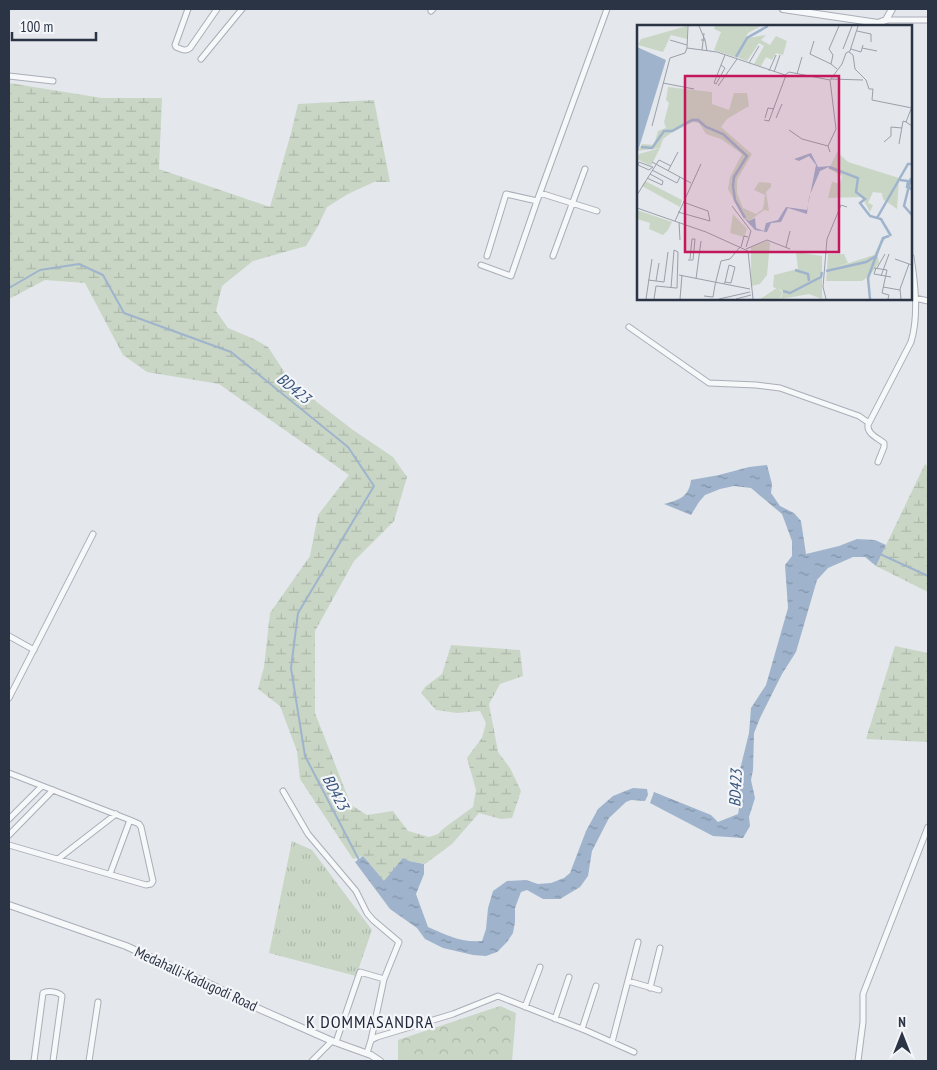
<svg xmlns="http://www.w3.org/2000/svg" width="937" height="1070" font-family="'PT Sans Narrow',sans-serif">
  <defs>
    <pattern id="grass-tufts" width="24" height="20" patternUnits="userSpaceOnUse" patternTransform="scale(1.25)"><rect width="24" height="20" fill="#c9d6c5"/><path d="M3 7l-1-3M5 7V3M7 7l1-3M15 17l-1-3M17 17v-4M19 17l1-3" fill="none" stroke="#adb8ab"/></pattern>
    <pattern id="forest-crowns" width="20" height="18" patternUnits="userSpaceOnUse" patternTransform="scale(1.25)"><rect width="20" height="18" fill="#c9d6c5"/><path d="M2 6a3 3 0 1 1 6 0M12 15a3 3 0 1 1 6 0" fill="none" stroke="#adb8ab"/></pattern>
    <pattern id="wetland-marsh" width="20" height="14" patternUnits="userSpaceOnUse" patternTransform="scale(1.25)"><rect width="20" height="14" fill="#c9d6c5"/><path d="M1 5h8M5 5V1M11 12h8M15 12V8" fill="none" stroke="#adb8ab"/></pattern>
    <pattern id="water-ripples" width="26" height="14" patternUnits="userSpaceOnUse" patternTransform="scale(1.25)"><rect width="26" height="14" fill="#9fb4cc"/><path d="M2 4q2-2 4 0t4 0M15 11q2-2 4 0t4 0" fill="none" stroke="#8293a7"/></pattern>
  </defs>
  <rect width="100%" height="100%" fill="#e4e7ec"/>
  <!-- grass -->
  <path fill="url(#grass-tufts)" d="M292,841L312,850L372,930L356,976L269,953Z"/>
  <!-- forest -->
  <path fill="url(#forest-crowns)" d="M500,1006L516,1013L512,1061H398V1040Z"/>
  <!-- wetland -->
  <path fill="url(#wetland-marsh)" d="M9,83L102,98H162L159,169L270,207L291,133L298,104L374,100L390,182H374L348,194L327,207L318,226L306,246L253,261L222,286L216,311L228,328L254,339L268,347L291,382L353,430L393,457L407,477L394,521L354,561L315,631V713L351,805L367,815L393,811L408,831L429,837L438,834L444,828L473,807L476,790L467,758L472,751L482,738L486,723L480,711L457,713L436,710L421,693L425,687L442,674L451,645L520,650L523,676L500,684L489,704L498,752L510,768L521,791L512,818L501,819L479,813L452,844L425,864L409,861L384,882L363,856L353,859L300,779L297,751L280,706L258,689L264,667L270,613L310,556L318,515L349,475L219,384L147,372L123,355L85,283L45,280L9,299Z
    M925,464L928,467V592L876,566Z
    M895,646L928,653V742L866,739Z"/>
  <!-- water -->
  <path fill="url(#water-ripples)" d="M767,465L772,484L771,493L780,506L794,513L801,521L806,554L839,546L857,539L875,540L886,545L876,566L865,557H853L828,568L817,580L796,652L782,674L760,718L754,733L753,770L751,780L755,798L749,817L750,826L743,838L713,836L650,803L654,792L711,815L718,822L738,814L739,809L734,794L749,733L751,708L766,685L788,608L785,565L792,556V541L782,514L751,488L734,486L720,489L705,495L699,502L691,515L664,504C679,500 689,497 691,480L719,475L749,467Z
    M633,788L647,789L648,795L645,801L631,800L626,802L609,818L592,851L588,876L580,887L560,899H543L527,890L521,892L515,908V922L513,933L507,942L497,952L486,956L473,955L443,948L425,939L417,928L390,909L355,862L363,856L384,881L403,858L409,861L424,864V874L416,894L428,927C447,935 461,943 482,941L486,929L488,908L493,891L507,881L526,880L538,884L551,883L564,878L570,873L586,831L598,809L613,796Z"/>
  <g fill="none" stroke-linecap="round" stroke-linejoin="round">
    <!-- stream -->
    <path stroke="#9fb4cc" stroke-width="2" d="M9,288L40,270L79,264L103,275L124,313L231,352L348,447L374,486L298,613L291,668L305,756L359,860
      M880,554L928,576"/>
    <!-- minor casing -->
    <g stroke="#a9aeb7" stroke-width="7">
      <path id="minor" d="M188,9L175,45L176,47C181,49 185,52 190,48L217,9
        M431,11L433,9
        M886,20H928
        M201,59L242,9
        M9,76L53,81
        M540,193L597,211
        M487,256L506,194L537,201
        M553,256L585,169
        M481,265L511,276L537,201L607,9
        M915,298L928,301
        M629,327L709,383L756,385L780,388L859,416L869,423
        M878,462L884,447V443C878,438 867,434 868,425L911,342C919,316 915,283 911,257
        M9,636L34,650
        M9,698L93,534
        M9,773L130,820L139,824L141,827L153,881L151,884L146,885L9,845
        M283,791L308,834L356,891L367,913L373,920L399,942L384,979L371,1040
        M9,819L42,786
        M9,835L53,790
        M58,859L116,814
        M110,874L130,820
        M628,981L659,990
        M650,988L660,948
        M525,1007L540,967
        M555,1019L569,977
        M582,1029L596,986
        M336,1042L360,972L384,979
        M612,1042L638,942
        M367,1053L371,1040L377,1037L453,1014L498,996L587,1031L634,1052
        M34,1061L43,993C48,990 59,992 62,996L53,1061
        M89,1061L98,1002
        M312,1061L332,1041
        M858,1061L863,1022V994L928,827"/>
    </g>
    <!-- tertiary casing -->
    <g stroke="#a9aeb7" stroke-width="8">
      <path id="tertiary" d="M783,9L878,23L886,20L892,9
        M9,905L126,946L218,988L248,1004L332,1041L371,1055L380,1061"/>
    </g>
    <!-- minor -->
    <use href="#minor" stroke="#f7f8fa" stroke-width="5"/>
    <!-- tertiary -->
    <use href="#tertiary" stroke="#f7f8fa" stroke-width="6"/>
  </g>
  <g text-anchor="middle" stroke-width="4.5" stroke-linejoin="round" paint-order="stroke">
    <!-- street labels -->
    <g font-size="15" fill="#2b3445" stroke="#f4f6f9">
      <text transform="translate(196 979) rotate(25)" y="5">Medahalli-Kadugodi Road</text>
    </g>
    <!-- water labels -->
    <g font-size="16" font-style="italic" fill="#34527a" stroke="#f4f6f9">
      <text transform="translate(294 388) rotate(39)" y="6">BD423</text>
      <text transform="translate(735 788) rotate(-88)" y="6">BD423</text>
      <text transform="translate(336 792) rotate(62)" y="6">BD423</text>
    </g>
    <!-- quarter labels -->
    <g font-size="18" letter-spacing="1" fill="#1d2536" stroke="#f4f6f9">
      <text x="370" y="1028">K DOMMASANDRA</text>
    </g>
  </g>
  <!-- overview -->
  <g transform="translate(637 25)">
    <rect width="275" height="275" fill="#e4e7ec"/>
    <path d="M50,1V14L34,10L26,27L1,20L4,14ZM78,1H124L111,8L98,32L77,25L84,7L77,4ZM129,10L124,15L133,20L139,11L150,16L146,30L139,28L135,35L129,32L124,41L117,39L127,21L122,18L110,36L100,32L111,13ZM23,123L14,141L0,134L2,129ZM8,156L45,175L43,182L5,161ZM0,185L35,197L31,205L26,210L12,204L13,198L0,194ZM96,189L110,204L107,212L93,208ZM191,229H207L211,238L190,245ZM140,263L145,267L143,274H123Z" fill="#c9d6c5"/>
    <path d="M130,216L133,218L130,250L123,259L114,261V222Z" fill="#c9d6c5"/>
    <path d="M31,62L75,67V79L92,85L97,68H110L112,81L90,94L84,102L115,129L100,155V168L106,183L119,189L126,184L128,170L117,165L122,157L134,158V162L129,167L132,186L127,185L112,196L106,192L91,164L93,152L105,129L84,114L69,109L62,98L56,97L34,108L26,114L23,123L1,126L5,119L17,120L21,106L29,103L27,97L32,78L29,75ZM200,127L211,137L262,153L260,184L246,174L245,168L236,167L231,178L236,180L233,187L225,172L191,173L195,157L203,159L205,151L192,144ZM251,210L240,226L242,238L233,250L225,256H189L190,245L237,230L246,212ZM159,227L185,231V274L172,269L144,274L146,266L136,262L137,250L161,244Z" fill="#c9d6c5"/>
    <path d="M0,22L29,35L1,126H0ZM174,128L181,142L194,141L183,146L172,172L170,189L151,183L144,197L134,198L130,207L118,205L107,193L112,196L118,193L119,203L127,206L129,198L141,195L149,182L170,185L179,140L172,131L162,136L157,134Z" fill="#9fb4cc"/>
    <path fill="none" stroke="#9fb4cc" stroke-width="2.5" d="M99,32L110,13L131,1M4,122L15,123L27,106H35L55,95H61L69,102L86,109L110,131L97,152L96,161L98,175L108,193M192,142L221,153L219,167L228,174L223,178L233,191L244,194L254,211M274,153L267,181L275,190M263,155L271,156L270,162L275,164M240,193L271,139H275M158,245L171,249L172,256M189,246L229,237L239,231L246,213L252,211M146,266L153,268L184,252L185,247M233,274L231,253L239,231"/>
    <path fill="none" stroke="#9a9fa9" stroke-width="1" d="M51,1L50,23L80,27L148,50L152,47L193,55L205,39L209,28L213,26L221,1M62,1L68,15M220,6L234,9V17M33,15L50,20M64,15H68L70,26M177,16L173,29L194,39M225,23L240,26M206,24L215,1M214,24L224,27L226,20M65,25L67,8M212,27L216,30L218,44L229,55L232,64H236L235,75L275,83M112,38L122,21M84,40L88,43L79,59L77,58L84,40L88,30M200,44L194,39L196,30L192,24L202,1M132,46L139,30M137,47L143,30M160,49L165,32M194,54L226,55M26,58L57,64M81,61L100,34M274,84L269,97L275,101M128,93L131,83L137,84M139,93L145,79M127,95L132,96L149,50M15,101L33,33L48,28L50,23M152,105L165,114L191,121M247,117L254,111V102L265,103M262,119L266,96L269,97M193,127L191,121L199,104L193,55M2,137L15,142H16L12,145L1,140ZM15,137L54,158M15,145L40,158L43,152M31,146L41,127M10,153L25,160L26,156L13,149M0,170L22,135L34,141M95,181L114,206L109,222M0,183L69,207L111,226L116,274M41,187L73,196L71,186L46,177M38,196L64,139M42,197L43,215M104,222L107,211L111,212M149,222L153,206M109,224L130,215L153,224M53,234L55,214H58M258,234L275,240M51,235H56L58,214M237,243L250,245L245,268L252,270L251,274M239,243L237,249L254,252M240,243L248,229M42,250L113,264M244,251L252,229M59,254L64,216M11,255L27,257L31,227M19,256L22,238M87,259L88,257L92,240L98,242L94,258L88,257M78,260L84,236L93,234L103,222M246,262L263,265M67,271L76,272L78,260M9,274L15,234M17,274L19,261L39,263H40L41,227L37,225L34,263M43,274L45,250M82,274L113,267M99,274L114,270M189,274L186,262L190,214L204,180L210,182M264,274L263,264L272,239"/>
    <path fill="#c2185b" fill-opacity="0.15" stroke="#c2185b" stroke-width="2.5" d="M48,51H202V227H48Z"/>
    <rect width="275" height="275" fill="none" stroke="#2b3445" stroke-width="2.5"/>
  </g>
  <!-- border -->
  <rect width="937" height="1070" fill="none" stroke="#2b3445" stroke-width="20"/>
  <!-- north arrow -->
  <g transform="translate(902 1035)" stroke="#f4f6f9" stroke-width="4" paint-order="stroke">
  <path d="M0-4L9 19L0 12L-9 19Z" fill="#2b3445"/>
  <text y="-8" font-size="14" font-weight="bold" text-anchor="middle" fill="#2b3445">N</text>
  </g>
  <!-- scale -->
  <path d="M12 32v8h84v-8" fill="none" stroke="#2b3445" stroke-width="2.5"/>
  <text x="20" y="32" font-size="15" fill="#2b3445" stroke="#f4f6f9" stroke-width="4" paint-order="stroke">100 m</text>
</svg>
